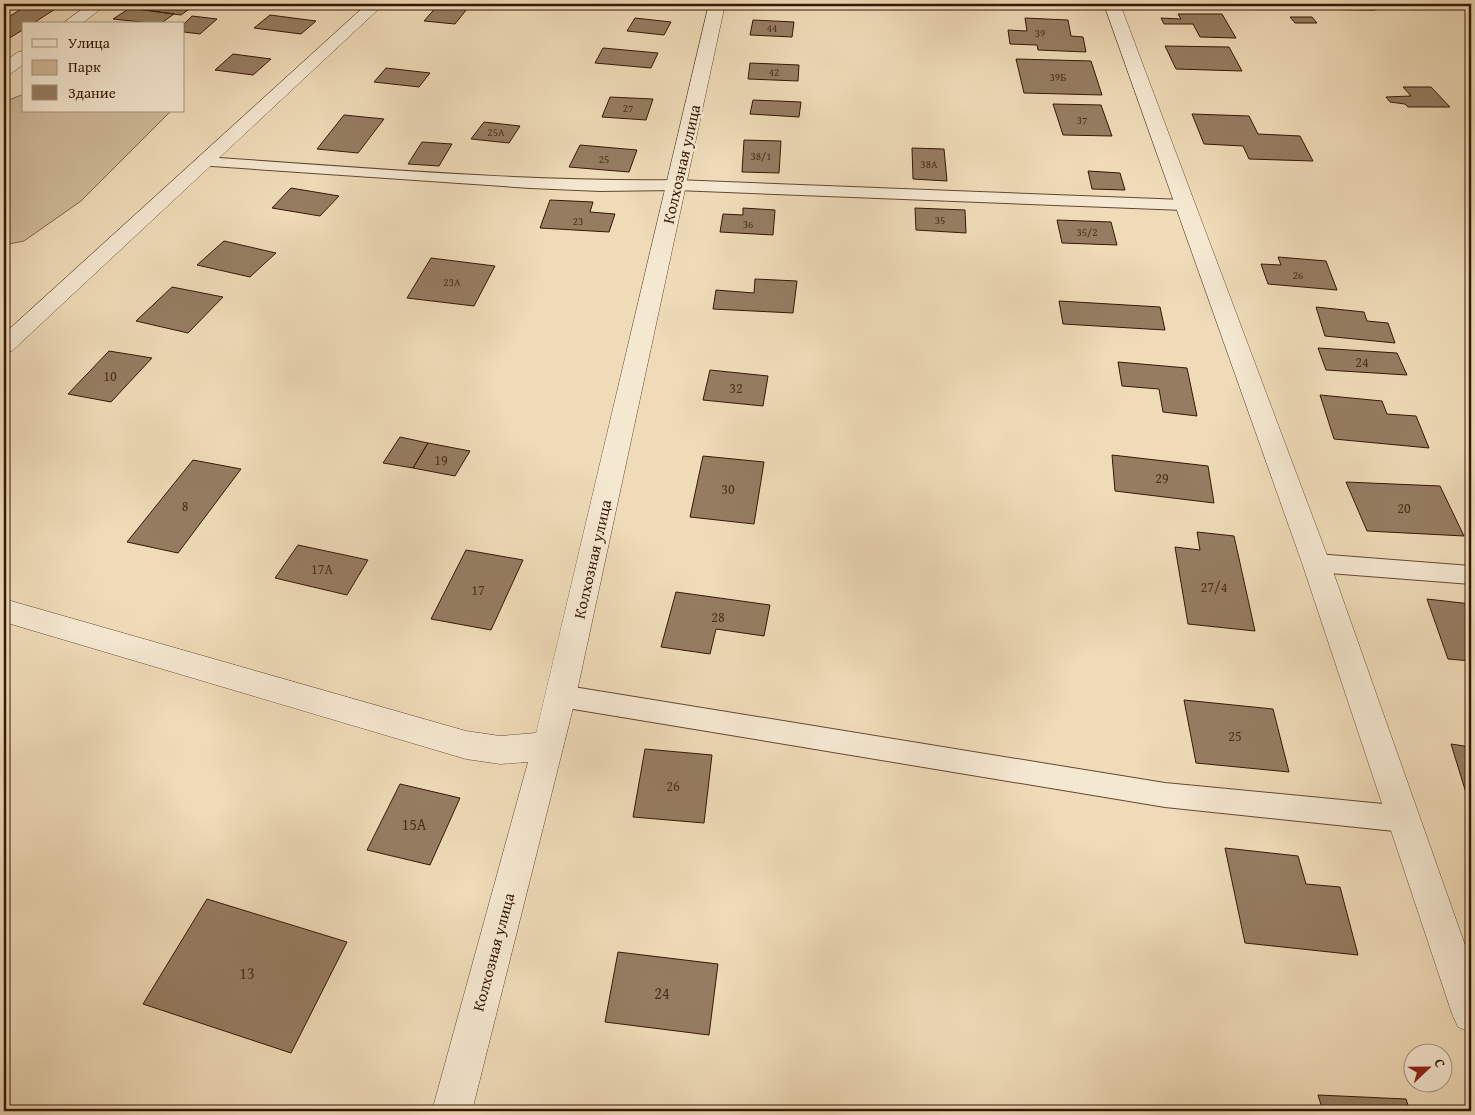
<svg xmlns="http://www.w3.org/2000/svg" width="1475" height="1115" font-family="'Gentium Book Plus',serif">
  <rect width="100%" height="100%" fill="#efdbb8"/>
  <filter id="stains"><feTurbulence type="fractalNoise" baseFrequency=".004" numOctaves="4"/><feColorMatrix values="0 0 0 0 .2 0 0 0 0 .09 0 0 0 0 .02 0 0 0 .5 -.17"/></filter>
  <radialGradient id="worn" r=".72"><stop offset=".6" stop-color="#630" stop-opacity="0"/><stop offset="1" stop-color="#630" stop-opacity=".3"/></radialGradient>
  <!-- green -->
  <path fill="#cfba99" stroke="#82684e" d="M24,94V111H171L81,201L24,241L4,245V102Z"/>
  <!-- building -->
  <path fill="#967d62" stroke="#351704" d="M29,4H63L32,24H24V29L8,39H4V20Z
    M135,4H196L181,15L130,8Z
    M439,4H471L455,24L424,21Z
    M1299,4H1370L1375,10L1303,9Z
    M130,8L174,14L160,24L113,19Z
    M1178,14H1222L1236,38L1200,37L1193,24H1164L1161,18L1181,19Z
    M270,15L316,21L301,34L254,28Z
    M192,16L217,19L200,34L184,32V24Z
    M1290,17H1312L1317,23H1295Z
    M635,18L671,22L664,35L627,31Z
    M1025,18L1068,20L1071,36L1083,37L1086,52L1038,50L1037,45L1010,44L1008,30L1027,31Z
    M753,20L794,22L792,37L750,35Z
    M1165,46L1229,47L1242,71L1176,69Z
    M603,48L658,53L651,68L595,63Z
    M233,54L271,59L253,75L215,70Z
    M1016,59L1091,61L1102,95L1024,93Z
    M750,63L799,65L798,81L748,79Z
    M386,68L430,73L419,87L374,82Z
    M1403,87H1431L1450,107H1408L1405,104L1390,102L1386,97L1411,96Z
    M610,97L653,99L646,120L602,117Z
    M753,100L801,102L799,117L750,114Z
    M1053,104L1101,105L1112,136L1063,135Z
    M1192,114L1249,116L1258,134L1300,136L1313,161L1249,159L1243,146L1204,144Z
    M344,115L384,119L358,153L317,149Z
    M484,122L520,126L509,143L471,139Z
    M744,140L781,141L779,173L742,172Z
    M422,142L452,144L439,166L408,164Z
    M580,145L637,150L629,172L569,167Z
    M912,148L944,149L947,181L913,179Z
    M1088,171L1120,173L1125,190L1092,189Z
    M291,188L339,196L320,216L272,208Z
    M550,200L593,202L590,212L615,214L609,232L540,228Z
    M743,208L775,210L773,235L720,232L723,214L743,215Z
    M915,208L965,210L966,233L916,230Z
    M1057,220L1111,222L1117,245L1062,243Z
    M224,241L276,253L250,277L197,265Z
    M1278,257L1326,261L1337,290L1268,284L1261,264L1281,265Z
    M431,258L495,266L474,306L407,298Z
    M755,279L797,281L793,313L713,309L716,290L754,293Z
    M172,287L223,297L188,333L136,321Z
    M1059,301L1160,307L1165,330L1063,324Z
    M1316,307L1364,312L1367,321L1388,323L1395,343L1325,336Z
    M1318,348L1397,353L1407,375L1326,370Z
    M109,351L152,358L111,402L68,394Z
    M1118,362L1187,368L1197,416L1163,412L1159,389L1122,386Z
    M710,370L768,376L763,406L703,400Z
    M1320,395L1382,401L1387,414L1416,416L1429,448L1334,439Z
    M400,437L428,443L413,468L383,463Z
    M428,443L470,451L455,476L413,468Z
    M1112,455L1208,466L1214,503L1115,491Z
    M703,456L764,462L754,524L690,517Z
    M193,460L241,469L178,553L127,542Z
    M1346,482L1440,486L1464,536L1367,531Z
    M1197,532L1234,536L1255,631L1188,624L1175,547L1200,550Z
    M298,545L368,560L347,595L275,578Z
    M466,550L523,560L491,630L431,619Z
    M676,592L770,605L764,636L716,629L710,654L661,647Z
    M1427,599L1471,604V661L1448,659Z
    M1184,700L1273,709L1289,772L1196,763Z
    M1451,744L1471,747V809Z
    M645,749L712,755L704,823L633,817Z
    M400,784L460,798L430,865L367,850Z
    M1225,848L1298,856L1306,884L1340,887L1358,955L1245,943Z
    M207,899L347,942L291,1053L143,1004Z
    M618,952L718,964L709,1035L605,1022Z
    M1318,1095L1406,1099L1410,1111H1323Z"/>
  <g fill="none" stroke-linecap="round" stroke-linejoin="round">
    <!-- lane casing -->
    <g stroke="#644831" stroke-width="2">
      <path id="lane" d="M203,157C360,167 518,182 676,180L1184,200L1190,202L1192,205L1190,208L1184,210L676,190L600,191L530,188L197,165L195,162L197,159Z
        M1316,554L1471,566V584L1316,572L1308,569L1305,563L1308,557Z
        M561,685L1165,783L1404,806L1414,810L1418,819L1414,828L1404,832L1165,807L561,707L552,704L549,696L552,688Z"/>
    </g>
    <!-- street casing -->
    <g stroke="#644831" stroke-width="1">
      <path id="street" d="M89,4H107L81,24H62Z
        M367,4H384L12,351L4,353V334Z
        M709,4H725L576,696L472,1111H432L528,762L500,764L466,759L4,622V599L466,731L500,736L536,733Z
        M1104,4H1120L1330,563L1471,962V1033L1458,1027L1452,1014L1302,563Z
        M24,51V64L10,74L4,75V62L18,52Z"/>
    </g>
    <!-- lane -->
    <use href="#lane" fill="#f5e8d1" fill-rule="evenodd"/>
    <!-- street -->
    <use href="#street" fill="#f5e8d1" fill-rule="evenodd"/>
  </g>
  <g text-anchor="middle" stroke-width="5" stroke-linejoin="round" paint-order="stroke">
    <!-- far-number labels -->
    <g font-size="11" fill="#4d301c">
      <text x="772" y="32">44</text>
      <text x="1040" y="37">39</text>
      <text x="774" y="76">42</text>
      <text x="1058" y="81">39Б</text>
      <text x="628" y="112">27</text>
      <text x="1082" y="124">37</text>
      <text x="496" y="136">25А</text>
      <text x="761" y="160">38/1</text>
      <text x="604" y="163">25</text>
      <text x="929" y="168">38А</text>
      <text x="940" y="224">35</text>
      <text x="578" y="225">23</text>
      <text x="748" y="228">36</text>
      <text x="1087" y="236">35/2</text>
      <text x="1298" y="279">26</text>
      <text x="452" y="286">23А</text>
    </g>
    <!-- number labels -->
    <g font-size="14" fill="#4d301c">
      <text x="1362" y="367">24</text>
      <text x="110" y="381">10</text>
      <text x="736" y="393">32</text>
      <text x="441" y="465">19</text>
      <text x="1162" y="483">29</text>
      <text x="728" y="494">30</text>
      <text x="185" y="511">8</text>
      <text x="1404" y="513">20</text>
      <text x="322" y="574">17А</text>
      <text x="1214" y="592">27/4</text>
      <text x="478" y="595">17</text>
      <text x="718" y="622">28</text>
      <text x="1235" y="741">25</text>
      <text x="673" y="791">26</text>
    </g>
    <!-- street labels -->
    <g font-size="16" fill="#351704" stroke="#f5e8d1">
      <text transform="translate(681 164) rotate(-77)" y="6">Колхозная улица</text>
      <text transform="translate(592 559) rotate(-77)" y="6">Колхозная улица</text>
      <text transform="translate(493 952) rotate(-75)" y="6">Колхозная улица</text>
    </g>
    <!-- near-number labels -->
    <g font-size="16" fill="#4d301c">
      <text x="414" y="830">15А</text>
      <text x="247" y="979">13</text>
      <text x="662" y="999">24</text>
    </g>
  </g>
  <!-- margin -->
  <rect width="1475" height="1115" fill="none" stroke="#efdbb8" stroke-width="20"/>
  <rect x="5" y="5" width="1465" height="1105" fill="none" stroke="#351704" stroke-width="2.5"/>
  <rect x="10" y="10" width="1455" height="1095" fill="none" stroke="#351704"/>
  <!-- legend -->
  <rect x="22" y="22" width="162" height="90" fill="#f5e8d1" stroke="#a8947f"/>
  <rect x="32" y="39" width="25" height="8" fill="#f5e8d1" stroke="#a8947f"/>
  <text x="68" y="48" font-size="15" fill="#351704">Улица</text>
  <rect x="32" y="60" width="25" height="15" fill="#cfba99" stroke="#a8947f"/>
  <text x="68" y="72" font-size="15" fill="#351704">Парк</text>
  <rect x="32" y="85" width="25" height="15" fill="#967d62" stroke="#a8947f"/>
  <text x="68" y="98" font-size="15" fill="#351704">Здание</text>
  <!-- north arrow -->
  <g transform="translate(1428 1068) rotate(68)"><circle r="24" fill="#f5e8d1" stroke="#a8947f"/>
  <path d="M0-4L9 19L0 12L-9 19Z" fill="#8f2418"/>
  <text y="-8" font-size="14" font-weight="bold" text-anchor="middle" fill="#351704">С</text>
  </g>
  <rect width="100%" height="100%" filter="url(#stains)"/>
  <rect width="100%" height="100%" fill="url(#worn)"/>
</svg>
